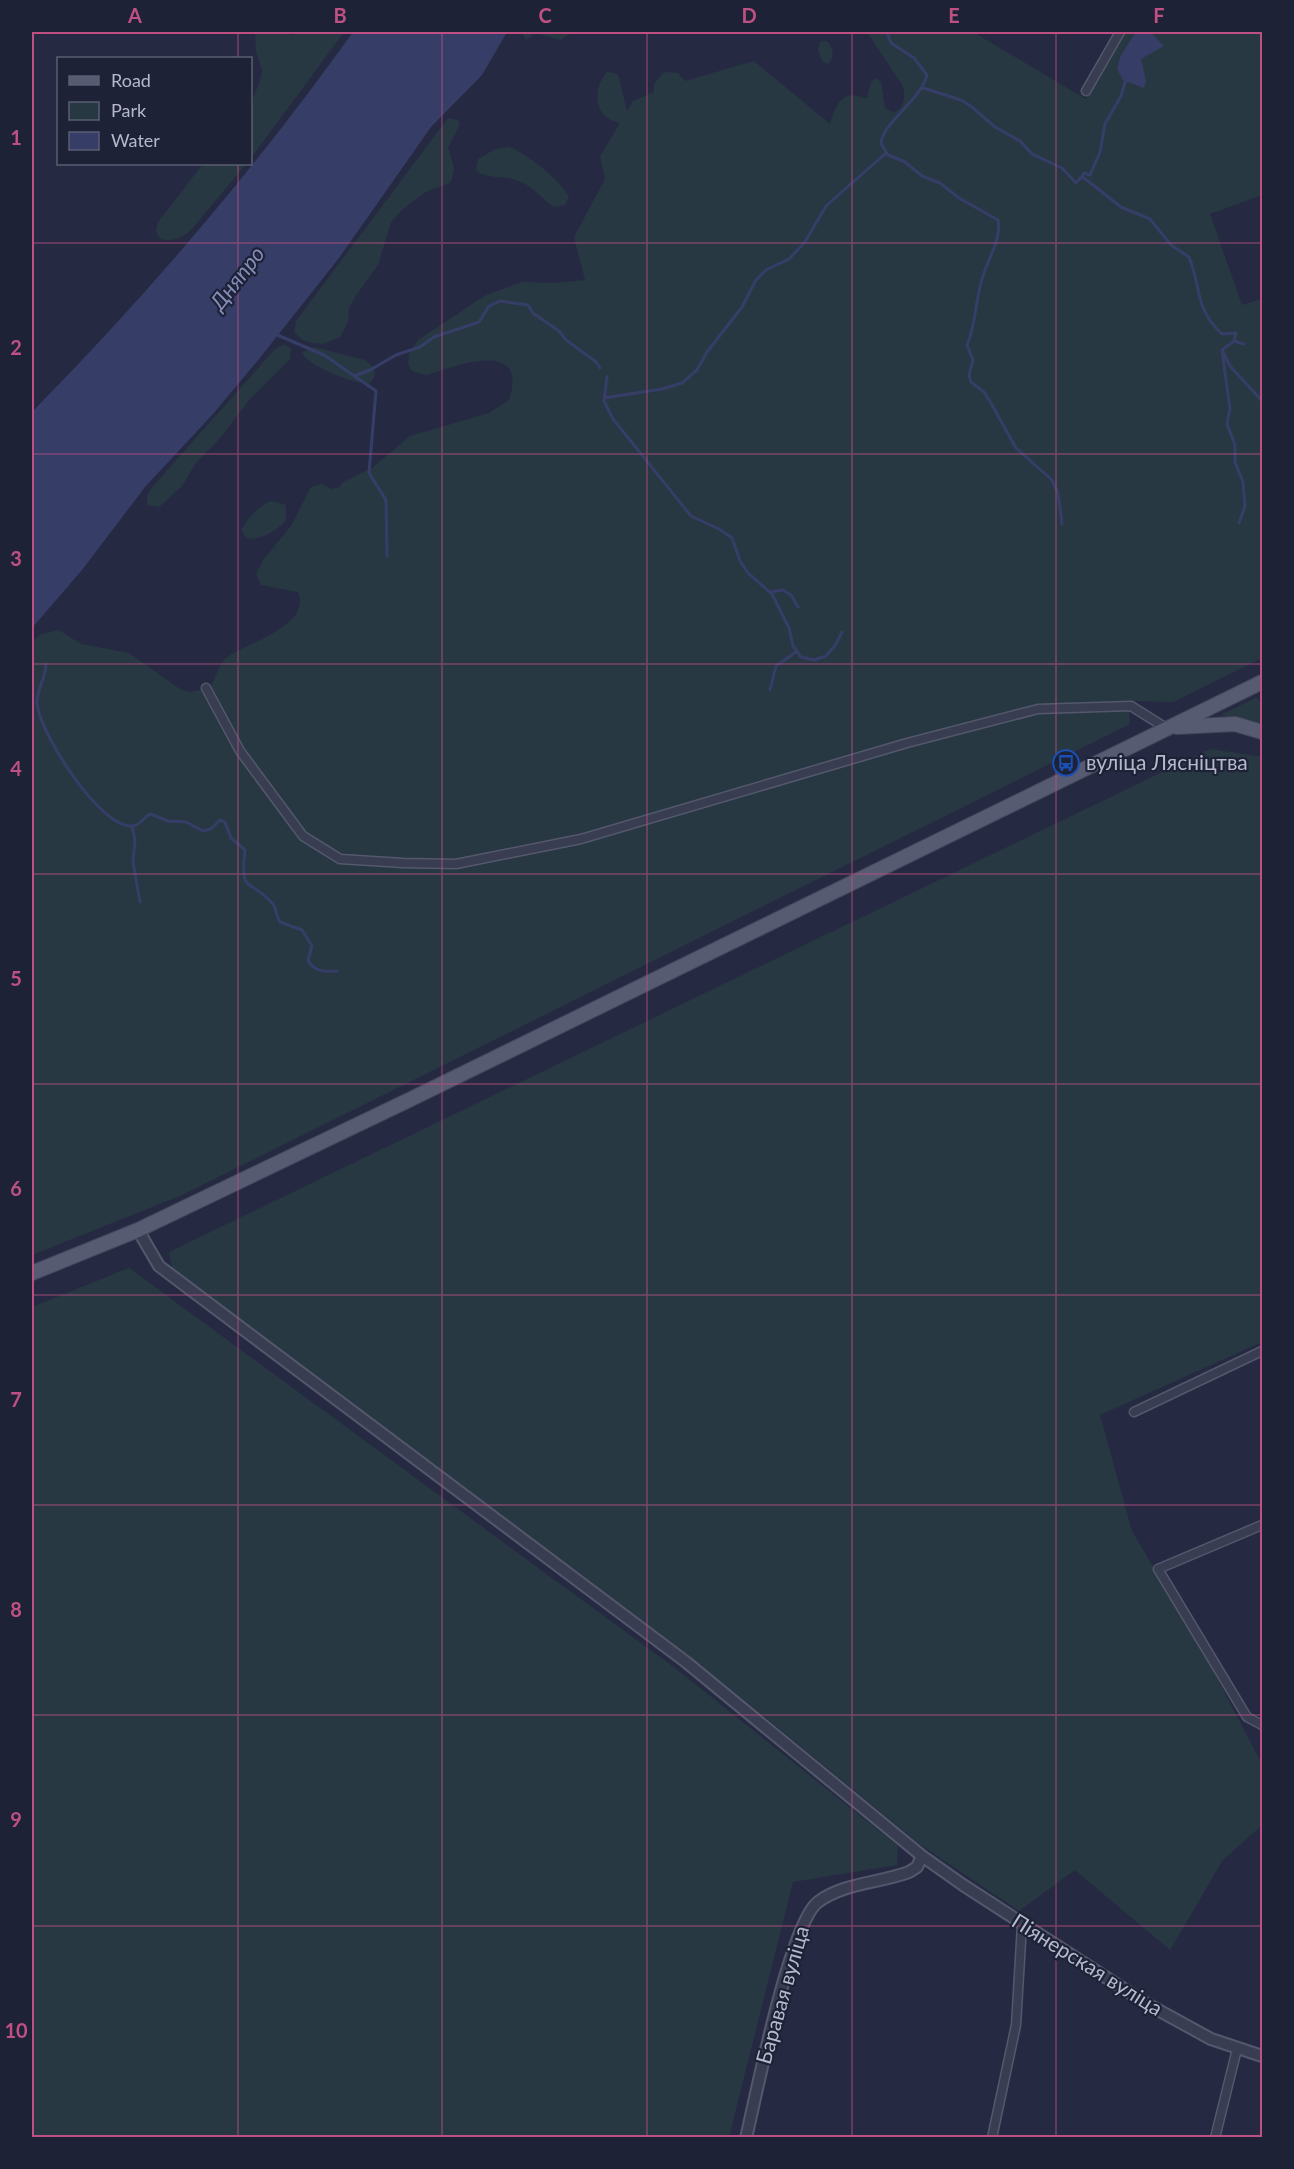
<svg xmlns="http://www.w3.org/2000/svg" width="1294" height="2169" font-family="Lato,sans-serif">
  <rect width="100%" height="100%" fill="#252a42"/>
  <!-- green -->
  <path fill="#273843" d="M255,32H283L292,35L304,32H344L251,158V103L260,81L262,70L256,51Z
    M521,32H572L561,40L535,33L526,40Z
    M867,32H973L1086,99L1125,32H1262V195L1210,214L1242,305L1262,299V658L1173,702L1128,701L1130,724L182,1195L32,1255V642L41,634L59,630L81,644L129,653L180,689L189,692L208,689C216,680 217,668 224,660C241,643 312,629 298,592L261,585L256,574L263,560L291,526L311,487L322,484L332,489L340,487L343,482L372,468L410,436L489,413L509,400C530,337 454,366 427,375L412,371L408,364L409,353L418,340L486,295L522,282L556,283L585,280L574,237L605,179L600,156L620,123C593,118 592,89 607,72L618,74L627,111L633,101L654,92V84L664,72L678,73L685,81L754,61L830,124C833,113 839,95 853,95C859,96 862,98 867,98L871,82L875,78L881,82L885,108L894,113C905,107 905,97 903,86Z
    M826,41C834,45 835,58 828,64L823,62L818,51L820,42Z
    M448,118L458,120L460,125L448,147L454,168L452,179L450,183L427,191L403,209L391,222L378,265L355,297L349,309L348,322L340,337L323,344L313,343L302,340L294,332L296,321Z
    M508,147C524,150 562,182 569,197L565,205L554,207C540,197 533,186 516,180C503,175 486,180 476,170L478,159L495,149Z
    M203,164H246L191,230C181,238 174,242 160,239L156,231L158,222Z
    M284,344L291,349L290,359L249,400L221,437L196,463L182,486L159,507L147,505V494L155,484L275,349Z
    M314,347L365,360C374,366 379,374 370,383C357,386 304,364 302,352Z
    M271,501L286,505V520C277,531 260,541 246,538L241,530C247,519 260,505 271,501Z
    M1257,697L1262,706V726L1252,721L1221,715Z
    M1210,749L1262,757V1342L1100,1415L1132,1531L1210,1665L1262,1764V1825L1223,1860L1170,1950L1075,1870L1019,1911L921,1845L695,1660L172,1268L169,1252Z
    M129,1268L675,1668L898,1846L897,1865L793,1882L729,2137H32V1307Z"/>
  <!-- water -->
  <path fill="#363e68" d="M353,32H507L482,75L431,127L339,258L259,359L213,414L145,487L82,570L32,628V412C149,293 256,168 353,32Z
    M1136,32H1150L1164,46L1141,59L1146,81L1144,88L1123,80L1117,69L1121,55Z"/>
  <g fill="none" stroke-linecap="round" stroke-linejoin="round">
    <!-- stream -->
    <path stroke="#363e68" stroke-width="3" d="M887,32L891,43L914,58L927,75C921,100 881,124 881,144L888,155L905,162L922,176L940,183L959,198L998,220C1002,236 989,258 984,273C975,296 977,322 967,345L973,360L969,375L971,382L984,392L992,405L1016,448L1052,480L1058,493L1062,524
      M923,88L961,100L972,107L995,127L1020,141L1032,154L1062,168L1076,183L1081,177L1084,178L1121,207L1150,219L1171,245L1189,257C1202,289 1194,308 1222,334L1236,333L1234,341L1222,350L1230,366L1262,401
      M1082,177L1084,173L1090,175L1100,152L1105,124L1121,96L1126,79
      M275,334L324,355L376,391L369,473L386,500L387,556
      M1234,341L1244,344
      M1222,350L1230,409L1227,424L1235,445V462L1243,482L1245,506L1239,523
      M354,376L370,370L396,355L420,347L434,337L479,322L489,306L500,301L528,305L533,313L559,331L566,340L596,362L600,368
      M607,377L604,401L613,419L691,516L719,529L732,538L740,561L748,573L772,594L789,628L793,646L801,657L814,660L826,656L836,644L842,632
      M604,398L662,389L682,383L697,370L707,352L742,307L756,280L766,270L789,259L805,242L826,206L886,153
      M770,592L783,590L791,595L798,607
      M46,664C46,678 36,690 37,704C40,733 100,829 133,826C141,825 144,816 151,814L168,821L186,822L203,831L211,829L220,820L225,822L231,838L245,850C240,896 248,876 273,904C277,910 276,916 280,922L302,930L312,946L308,960C314,972 325,972 337,971
      M770,690L776,666L796,652
      M132,826L135,840L133,862L140,902"/>
    <!-- minor casing -->
    <g stroke="#54586c" stroke-width="11">
      <path id="minor" d="M1086,91L1120,32
        M206,688L240,751L303,836L340,859L403,863L456,864L581,839L907,743L1038,709L1131,706L1166,728
        M1134,1412L1262,1351
        M1262,1525L1158,1569L1247,1717L1262,1725
        M992,2138L1016,2025L1022,1925
        M1215,2138L1237,2049"/>
    </g>
    <!-- tertiary casing -->
    <g stroke="#54586c" stroke-width="14">
      <path id="tertiary" d="M138,1230L159,1266L686,1662L922,1856L963,1885L1147,2004L1211,2039L1262,2056
        M746,2138C756,2096 790,1923 818,1902C843,1883 880,1883 909,1872L917,1867L922,1856"/>
    </g>
    <!-- primary casing -->
    <g stroke="#43465b" stroke-width="16">
      <path id="primary" d="M1177,727L1235,724L1262,732
        M32,1273L138,1230L411,1099L1262,682"/>
    </g>
    <!-- minor -->
    <use href="#minor" stroke="#393d52" stroke-width="8"/>
    <!-- tertiary -->
    <use href="#tertiary" stroke="#393d52" stroke-width="10"/>
    <!-- primary -->
    <use href="#primary" stroke="#575b72" stroke-width="14"/>
  </g>
  <!-- grid -->
  <path fill="none" stroke="#be5083" stroke-width="1.5" stroke-opacity="0.55" d="M238,32V58M442,32V2138M647,32V2138M852,32V2138M1056,32V2138M238,164V2138M32,243H1262M32,454H1262M32,664H1262M32,874H1262M32,1084H1262M32,1295H1262M32,1505H1262M32,1715H1262M32,1926H1262"/>
  <!-- icons -->
  <defs>
    <g id="bus-ring" transform="scale(1.35)"><circle r="9.5" fill="#1e2237" stroke="#1a4fb4" stroke-width="1.5"/><path d="M-5-6H5V4H4V6H2V4H-2V6H-4V4H-5ZM-3.5-4V0h7V-4ZM-3.5 1.2v1.5H-2V1.2ZM2 1.2v1.5H3.5V1.2Z" fill="#1a4fb4"/></g>
  </defs>
  <g fill-rule="evenodd">
    <use href="#bus-ring" x="1066" y="763"/>
  </g>
  <g text-anchor="middle" stroke-width="4.5" stroke-linejoin="round" paint-order="stroke">
    <!-- poi labels -->
    <g font-size="21" fill="#b6b9cc" stroke="#1e2237" text-anchor="start">
      <text x="1086" y="770">вуліца Лясніцтва</text>
    </g>
    <!-- street labels -->
    <g font-size="21" fill="#b6b9cc" stroke="#1e2237">
      <text transform="translate(1087 1965) rotate(32)" y="7">Піянерская вуліца</text>
      <text transform="translate(783 1995) rotate(-74)" y="7">Баравая вуліца</text>
    </g>
    <!-- water labels -->
    <g font-size="22" font-style="italic" fill="#848cb8" stroke="#1e2237">
      <text transform="translate(237 278) rotate(-52)" y="8">Дняпро</text>
    </g>
  </g>
  <!-- border -->
  <rect width="1294" height="2169" fill="none" stroke="#1e2237" stroke-width="66"/>
  <!-- legend -->
  <rect x="57" y="57" width="195" height="108" fill="#1e2237" stroke="#5b5e73" stroke-width="1.5"/>
  <rect x="69" y="76" width="30" height="9" fill="#575b72" stroke="#5b5e73" stroke-width="1.5"/>
  <text x="111" y="87" font-size="18" fill="#b6b9cc">Road</text>
  <rect x="69" y="102" width="30" height="18" fill="#273843" stroke="#5b5e73" stroke-width="1.5"/>
  <text x="111" y="117" font-size="18" fill="#b6b9cc">Park</text>
  <rect x="69" y="132" width="30" height="18" fill="#363e68" stroke="#5b5e73" stroke-width="1.5"/>
  <text x="111" y="147" font-size="18" fill="#b6b9cc">Water</text>
  <rect x="33" y="33" width="1228" height="2103" fill="none" stroke="#be5083" stroke-width="2"/>
  <g font-size="20" text-anchor="middle" font-weight="bold" fill="#be5083">
    <text x="135" y="23">A</text>
    <text x="340" y="23">B</text>
    <text x="545" y="23">C</text>
    <text x="749" y="23">D</text>
    <text x="954" y="23">E</text>
    <text x="1159" y="23">F</text>
    <text x="16" y="145">1</text>
    <text x="16" y="355">2</text>
    <text x="16" y="566">3</text>
    <text x="16" y="776">4</text>
    <text x="16" y="986">5</text>
    <text x="16" y="1196">6</text>
    <text x="16" y="1407">7</text>
    <text x="16" y="1617">8</text>
    <text x="16" y="1827">9</text>
    <text x="16" y="2038">10</text>
  </g>
</svg>
